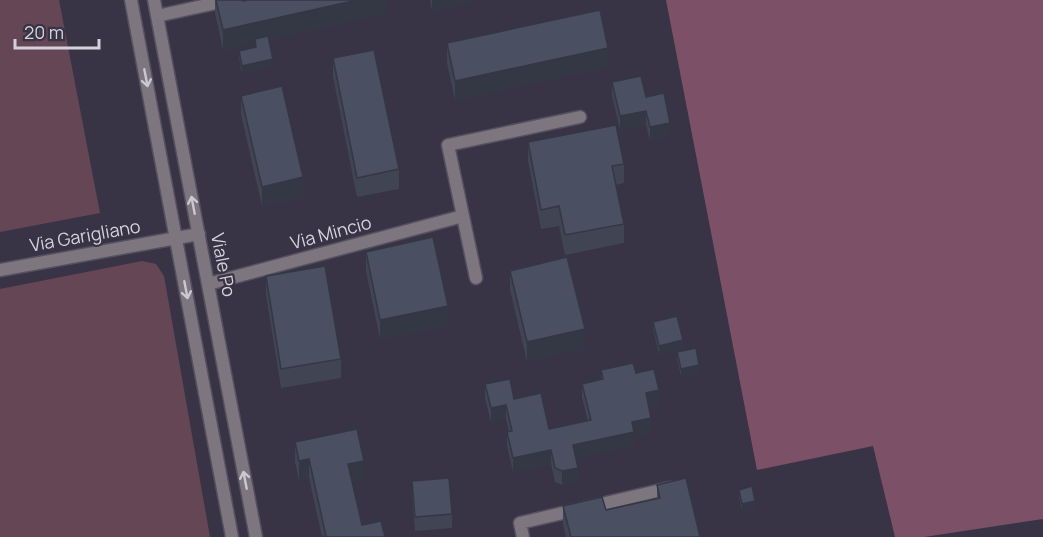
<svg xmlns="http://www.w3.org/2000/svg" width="1043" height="537" font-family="Manrope,sans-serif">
  <rect width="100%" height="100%" fill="#383445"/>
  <!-- green -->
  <path fill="#654655" d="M0,0H59L100,213L0,232Z
    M142,261L156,264L164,276L210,537H0V289Z"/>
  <!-- forest -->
  <path fill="#7c5067" d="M666,0H1043V519L924,537H895L873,446L757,470Z"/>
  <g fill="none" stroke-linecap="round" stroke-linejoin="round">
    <!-- street casing -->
    <g stroke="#545060" stroke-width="15">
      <path id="street" d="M131,0L232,537
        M154,0L256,537
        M157,16L230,0
        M0,270L199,234
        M476,278L448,145L580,117
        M208,284L463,216
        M523,537L520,523L670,488"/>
    </g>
    <!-- street -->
    <use href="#street" stroke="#7d767e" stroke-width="12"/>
  </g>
  <!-- wall -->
  <path fill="#404453" d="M215,0H243V1L386,0V13L269,39L273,66L242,73L239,58V51L255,47V43L223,50L215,13Z
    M430,0H472V2L432,11Z
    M447,43L608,67L455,100L447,63Z
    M333,58L399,169V189L357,197L333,77Z
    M612,82L646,97L670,137L650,141L646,125L620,130L612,96Z
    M241,96L303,197L262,206L241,115Z
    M528,142L624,164V183L616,185L624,224V243L565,255L559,226L541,229L528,161Z
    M366,252L448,325L380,339L366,271Z
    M510,271L585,348L527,362L510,290Z
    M266,276L341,359V378L281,388L266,295Z
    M653,322L683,348L659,354L653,329Z
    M677,352L699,372L681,376L677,359Z
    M601,370L636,373L659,404L648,407L651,432L634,436V446L576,458L578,482L562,485L555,482L551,464L513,472L507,446V432H509L506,419L491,422L485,398V384L514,399L549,429L588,421L582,398V384L601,379Z
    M295,442L364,480L352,482L362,525L322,537L309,478L299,481L295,462Z
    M412,481L452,514V528L415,531L412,495Z
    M657,485L700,537H566L563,525V506L606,510L657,498Z
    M739,490L755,508L742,511L739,497Z"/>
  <!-- shaded-wall -->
  <path fill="#343744" d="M357,0H386V13L255,42V39V43L223,50V30Z
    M432,0H472V2L432,11Z
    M608,48V67L455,100V81Z
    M273,59V66L242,73V66Z
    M646,111V125L620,130V116Z
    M670,123V137L650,141V127Z
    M303,177V197L262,206V187Z
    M448,306V325L380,339V320Z
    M585,329V348L527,362V342Z
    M683,340V348L659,354V346Z
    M699,365V372L681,376V369Z
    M659,390V404L646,407V393Z
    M506,405V419L491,422V408Z
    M651,418V432L634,436V446L573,459V445L632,422Z
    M551,450V464L513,472V458Z
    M309,459V478L299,481V461Z
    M364,461V480L348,483V464Z
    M578,468V482L562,485V471Z
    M755,501V508L742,511V504Z"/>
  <!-- building -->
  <path fill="#4a4f61" stroke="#343744" stroke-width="1.5" d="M216,0H243V1L248,0H357L223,30Z
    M600,10L608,48L455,81L447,43Z
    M268,36L273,59L242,66L239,51L256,47L255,39Z
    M374,50L399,169L357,178L333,58Z
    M641,76L646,97L664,93L670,123L650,127L646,111L620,116L612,82Z
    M282,86L303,177L262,187L241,96Z
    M616,125L624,164L612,166L624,224L565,235L559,206L541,210L528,142Z
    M433,237L448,306L380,320L366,252Z
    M567,257L585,329L527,342L510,271Z
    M325,266L341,359L281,369L266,276Z
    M677,316L683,340L659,346L653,322Z
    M696,348L699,365L681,369L677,352Z
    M633,363L636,373L654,369L659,390L646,393L651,418L632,422L634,432L573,445L578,468L562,471L555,468L551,450L513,458L507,432L512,431L506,405L491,408L485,384L510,379L514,399L541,393L549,429L591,420L582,384L603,379L601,370Z
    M357,429L364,461L348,464L362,525L381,521L385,537H321L326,536L309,459L299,461L295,442Z
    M449,478L452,514L415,517L412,481Z
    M686,478L700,537H571L563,506L602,497L606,510L660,498L657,485Z
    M752,486L755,501L742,504L739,490Z"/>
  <!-- one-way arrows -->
  <defs><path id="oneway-shaft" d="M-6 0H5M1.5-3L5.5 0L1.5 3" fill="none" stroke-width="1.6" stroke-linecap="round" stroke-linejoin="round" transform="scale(1.5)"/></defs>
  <g stroke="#cac8d3">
    <use href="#oneway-shaft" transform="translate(146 78) rotate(79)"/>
    <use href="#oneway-shaft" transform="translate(193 205) rotate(-101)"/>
    <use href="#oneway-shaft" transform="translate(186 290) rotate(79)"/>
    <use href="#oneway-shaft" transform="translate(245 480) rotate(-101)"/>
  </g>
  <g text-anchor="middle" stroke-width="4.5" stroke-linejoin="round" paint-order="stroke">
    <!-- street labels -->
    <g font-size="18" fill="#d3d1dc" stroke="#383445">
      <text transform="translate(331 233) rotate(-15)" y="6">Via Mincio</text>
      <text transform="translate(85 236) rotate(-10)" y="6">Via Garigliano</text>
      <text transform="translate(223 265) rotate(79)" y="6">Viale Po</text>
    </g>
  </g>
  <!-- scale -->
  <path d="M15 39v9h84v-9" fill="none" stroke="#d3d1dc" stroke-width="3"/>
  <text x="24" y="39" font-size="18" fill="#d3d1dc" stroke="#383445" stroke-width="4.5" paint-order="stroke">20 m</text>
</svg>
